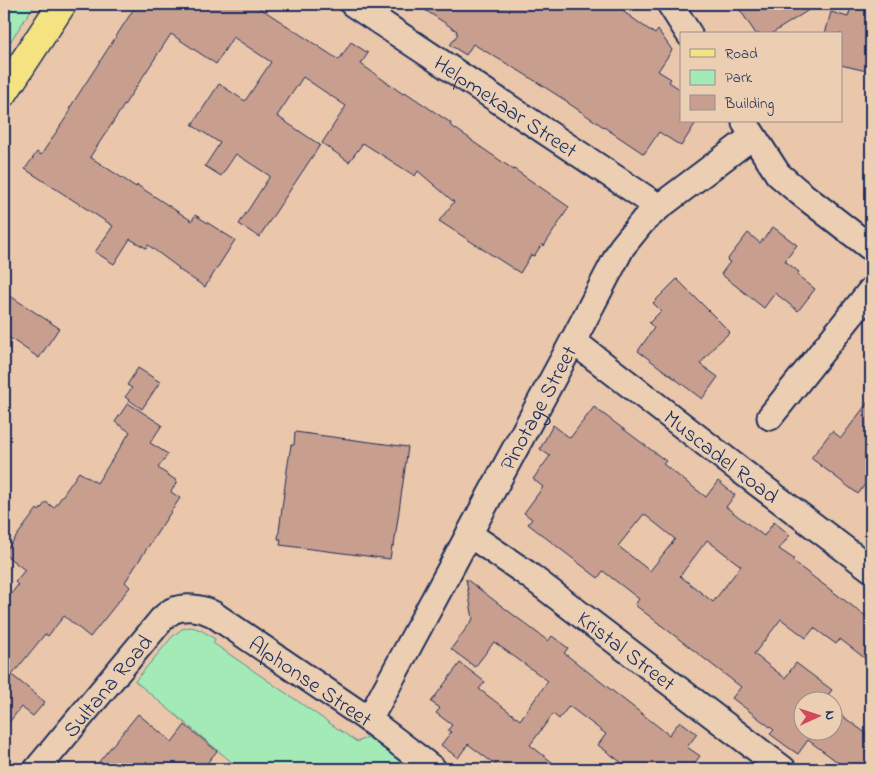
<svg xmlns="http://www.w3.org/2000/svg" width="875" height="773" font-family="'Indie Flower',sans-serif">
  <rect width="100%" height="100%" fill="#eac6aa"/>
  <filter id="ink" filterUnits="userSpaceOnUse"><feTurbulence type="fractalNoise" baseFrequency=".02" numOctaves="2"/><feDisplacementMap in="SourceGraphic" scale="10" xChannelSelector="R" yChannelSelector="G"/><feConvolveMatrix kernelMatrix="1 2 1 2 8 2 1 2 1" color-interpolation-filters="sRGB"/></filter>
  <g filter="url(#ink)">
    <!-- green -->
    <path fill="#a4eab7" stroke="#608c8a" d="M12,4H35L4,51V15Z
      M191,627C201,629 207,634 215,639L213,643L357,742L368,737L410,769H240L135,681L172,637L182,629Z"/>
    <!-- building -->
    <path fill="#c89e8f" stroke="#1b2f5e" fill-rule="evenodd" d="M137,4H254L339,60L351,42L368,53L361,64L403,94L405,92L451,123L450,125L472,140V141L514,170V169L569,207L544,246L542,244L534,256L531,255L520,273L439,221L454,202L418,171L415,176L363,143L349,162L322,143L346,106L303,77L277,116L320,145L259,237L239,224L270,176L236,154L221,176L205,166L220,143L192,125L219,84L245,101L271,62L233,37L216,64L171,34L90,157L136,187L137,185L192,221L195,215L235,240L205,287L178,269L179,268L148,245L146,248L130,239L114,264L95,252L113,226L25,169L37,152L41,155L71,110L69,109Z
      M416,4H629L624,12L655,34L658,30L672,50L658,71L671,79L669,82L681,90V121H697L681,146L659,132L644,154L568,103V102L521,72L473,44L466,55L450,45L458,34L456,33L457,31Z
      M736,4H818L771,34H756Z
      M852,4H871V72L841,65V34H825L831,12L848,17Z
      M773,227L797,245L785,261L799,272L797,275L815,289L798,311L775,293L764,308L721,274L730,262L727,260L748,233L760,243Z
      M677,279L730,332L715,346L700,364L718,377L702,399L638,351L654,328L649,323L661,311L653,303Z
      M4,292L59,328L39,358L4,334Z
      M138,368L160,382L142,409L125,397L132,388L127,385Z
      M871,398V476L858,494L811,458L832,431L841,438Z
      M128,403L162,425L150,443L168,454L158,468L177,481L171,492L180,498L125,582L130,587L90,637L64,616L48,636L45,634L12,675L45,702L33,716L21,707L4,729V603L18,585L15,582L25,570L4,554V553L37,509L39,511L46,502L54,508L79,472L97,483L130,432L115,422Z
      M594,407L666,461L663,464L706,497L718,481L735,495L726,507L764,536L774,522L790,535L779,549L794,559L792,561L871,620V663L840,639L836,644L814,628L806,638L781,619L754,654L785,678L796,663L832,690L827,696L839,704L834,710L871,737V769H847L808,740L798,754L789,748L770,734L774,730L732,698L741,687L635,605L639,599L603,571L598,578L528,524L532,519L524,513L543,487L533,479L550,456L540,449L553,425L570,438ZM644,514L675,539L650,571L618,546ZM707,540L741,566L713,602L680,576ZM802,700H832V730H802Z
      M295,432L408,447L394,546H392L390,559L280,545L281,539H278L287,470L291,445H294Z
      M466,579L548,641L552,636L568,648L564,653L669,735L680,721L697,734L687,747L700,756L690,769H630L598,745L606,734L569,706L559,719L553,714L530,745L561,769H501L468,744L458,758L441,745L451,732L448,730L452,725L436,713L440,708L431,702L460,663L485,682L479,689L520,720L548,681L494,642L475,667L451,649L473,619Z
      M138,714L172,742L185,725L217,751L202,769H93Z"/>
    <g fill="none" stroke-linecap="round" stroke-linejoin="round">
      <!-- minor casing -->
      <g stroke="#1b2f5e" stroke-width="29">
        <g id="minor">
          <path id="s1" d="M353,4L659,207"/>
          <path d="M670,4L689,34"/>
          <path d="M745,123L778,174L799,192L871,248"/>
          <path id="s2" d="M573,341L732,464L871,569"/>
          <path d="M770,417L871,290"/>
          <path id="s3" d="M469,534L526,573L783,769"/>
          <path id="s4" d="M369,720L573,341L622,247L643,221L659,207L753,136"/>
          <path id="s5" d="M37,769L162,619C165,616 169,613 172,611C185,605 202,608 213,614L369,720L433,769"/>
        </g>
      </g>
      <!-- primary casing -->
      <g stroke="#1b2f5e" stroke-width="31">
        <path id="primary" d="M4,92L62,4"/>
      </g>
      <!-- minor -->
      <use href="#minor" stroke="#eccfb2" stroke-width="25"/>
      <!-- primary -->
      <use href="#primary" stroke="#f5e382" stroke-width="28"/>
    </g>
  </g>
  <g text-anchor="middle" stroke-width="5" stroke-linejoin="round" paint-order="stroke">
    <!-- street labels -->
    <g font-size="22" fill="#1b2f5e" stroke="#eccfb2">
      <text dy="8" stroke="none"><textPath href="#s1" startOffset="184">Helpmekaar Street</textPath></text>
      <text dy="8" stroke="none"><textPath href="#s4" startOffset="355">Pinotage Street</textPath></text>
      <text dy="8" stroke="none"><textPath href="#s2" startOffset="188">Muscadel Road</textPath></text>
      <text dy="8" stroke="none"><textPath href="#s3" startOffset="196">Kristal Street</textPath></text>
      <text dy="8" stroke="none"><textPath href="#s5" startOffset="369">Alphonse Street</textPath></text>
      <text dy="8" stroke="none"><textPath href="#s5" startOffset="109">Sultana Road</textPath></text>
    </g>
  </g>
  <!-- margin -->
  <rect width="875" height="773" fill="none" stroke="#eccfb2" stroke-width="20"/>
  <rect x="10" y="10" width="855" height="753" fill="none" stroke="#1b2f5e" stroke-width="2" filter="url(#ink)"/>
  <!-- legend -->
  <rect x="680" y="32" width="162" height="90" fill="#eccfb2" stroke="#988f90"/>
  <rect x="690" y="49" width="25" height="8" fill="#f5e382" stroke="#988f90"/>
  <text x="725" y="58" font-size="15" fill="#1b2f5e">Road</text>
  <rect x="690" y="70" width="25" height="15" fill="#a4eab7" stroke="#988f90"/>
  <text x="725" y="82" font-size="15" fill="#1b2f5e">Park</text>
  <rect x="690" y="95" width="25" height="15" fill="#c89e8f" stroke="#988f90"/>
  <text x="725" y="108" font-size="15" fill="#1b2f5e">Building</text>
  <!-- north arrow -->
  <g transform="translate(818 716) rotate(87)"><circle r="24" fill="#eccfb2" stroke="#988f90"/>
  <path d="M0-4L9 19L0 12L-9 19Z" fill="#d1495b"/>
  <text y="-8" font-size="14" font-weight="bold" text-anchor="middle" fill="#1b2f5e">N</text>
  </g>
</svg>
